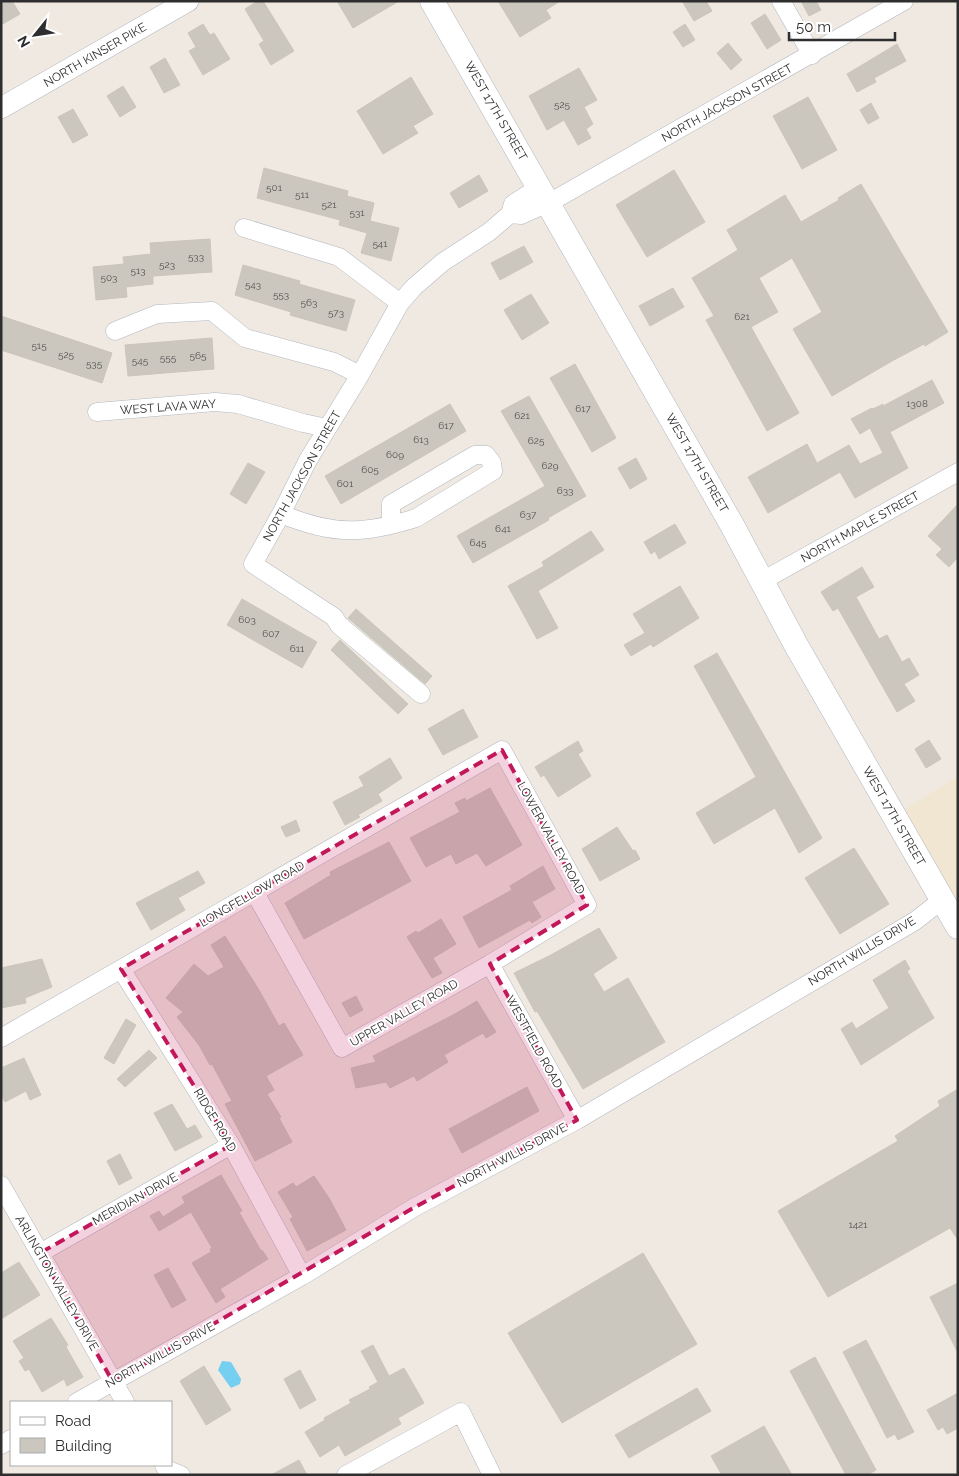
<svg xmlns="http://www.w3.org/2000/svg" width="959" height="1476" font-family="Raleway,sans-serif">
  <rect width="100%" height="100%" fill="#efe9e1"/>
  <!-- education -->
  <path fill="#f0e6d1" d="M958,776V905L904,810Z"/>
  <!-- water -->
  <path fill="#75cff0" d="M222,1361L231,1362L241,1379L240,1384L231,1388L218,1370Z"/>
  <!-- building -->
  <path fill="#cbc7bf" stroke="#cbc5ba" d="M1,1H12L20,14L1,25Z
    M258,1H263L294,51L271,65L259,44L264,41L245,9Z
    M337,1H399L353,28Z
    M498,1H560L546,10L551,18L520,37Z
    M682,1H706L712,11L694,21Z
    M801,1H816L821,10L809,16Z
    M765,14L781,40L767,49L751,23Z
    M203,24L210,35L214,33L230,59L203,75L189,51L196,47L188,33Z
    M685,24L695,40L683,47L673,32Z
    M728,43L742,60L731,70L717,53Z
    M897,44L906,61L874,78L876,82L857,92L847,74Z
    M165,58L180,85L164,93L150,67Z
    M579,68L597,100L584,107L593,124L586,129L591,138L578,145L564,120L547,130L529,96Z
    M411,77L433,114L413,126L418,133L383,154L357,111Z
    M123,86L136,107L120,117L107,96Z
    M808,97L837,150L802,169L773,116Z
    M871,103L879,118L868,124L860,110Z
    M73,109L88,135L73,143L58,117Z
    M264,168L348,191L347,196L374,203L370,221L399,228L391,261L361,253L367,233L339,225L340,220L257,198Z
    M674,170L705,222L647,257L616,205Z
    M479,175L488,191L459,208L450,193Z
    M861,184L948,332L925,346L924,344L892,361L832,396L793,329L822,312L792,258L759,278L778,312L751,327L799,413L767,431L706,320L714,316L692,278L738,250L727,230L785,195L801,222L839,200L838,198Z
    M210,239L212,272L153,276V284L126,287L127,297L96,300L93,267L124,264L123,257L151,254L150,243Z
    M524,246L533,262L500,280L491,263Z
    M243,265L300,281L299,284L355,300L346,331L290,315L291,312L235,295Z
    M673,288L684,307L650,326L639,306Z
    M531,294L549,323L522,340L504,310Z
    M1,316L112,353L102,383L1,350Z
    M212,338L214,369L128,376L125,345Z
    M575,364L616,438L592,452L550,378Z
    M932,380L944,403L890,432L908,468L855,498L840,472L768,513L748,477L807,444L817,463L849,445L860,464L883,453L870,428L860,434L851,419L872,408L873,409L883,404V406Z
    M529,396L586,496L548,518L549,520L473,563L457,536L545,486L501,411Z
    M450,404L466,431L341,504L325,476Z
    M636,458L647,479L630,489L618,468Z
    M248,463L265,472L246,504L230,494Z
    M958,504V557L949,567L936,555L942,549L928,536Z
    M675,524L686,543L659,559L655,551L651,554L644,542Z
    M591,531L604,550L538,591L558,628L537,639L508,586L544,566L542,562Z
    M862,567L874,587L856,597L879,639L887,635L902,662L909,658L919,675L904,684L915,701L897,712L838,608L833,611L821,592Z
    M680,586L699,618L653,647L651,644L631,656L624,645L645,633L633,614Z
    M242,599L317,642L302,668L227,625Z
    M356,609L432,676L425,684L348,618Z
    M340,640L408,704L398,714L331,650Z
    M717,653L822,838L799,853L775,808L714,844L696,813L756,777L694,666Z
    M463,709L478,737L443,755L428,729Z
    M929,740L941,759L926,768L915,749Z
    M578,741L583,751L578,754L591,776L558,797L544,775L541,777L535,767Z
    M390,758L402,778L378,794L382,801L358,815L360,817L345,825L333,802L364,786L359,777Z
    M490,788L522,845L486,866L477,853L456,864L451,854L426,867L410,838L460,812L455,803L465,798L466,801Z
    M296,820L300,831L286,837L281,827Z
    M617,827L633,851L635,850L640,859L600,881L582,849Z
    M389,842L411,881L304,939L285,903L331,875L330,872Z
    M854,848L889,904L840,934L805,878Z
    M543,866L555,889L532,902L541,917L532,923L530,920L479,948L463,917L512,890L510,886Z
    M198,871L205,883L178,898L185,910L151,930L136,903Z
    M441,919L456,944L433,958L442,973L432,978L407,937L416,931L418,933Z
    M599,928L617,958L593,974L604,992L628,978L665,1042L583,1089L537,1011L535,1012L514,973L549,956Z
    M225,936L259,990L279,1026L284,1023L303,1055L266,1076L274,1090L267,1094L281,1117L279,1118L292,1142L255,1161L225,1104L232,1101L212,1064L210,1065L199,1045L177,1017L183,1012L166,998L194,964L208,976L224,967L211,945Z
    M42,959L52,987L25,998L26,1003L1,1008V968Z
    M905,960L910,969L907,971L934,1018L861,1065L841,1029L852,1022L856,1029L889,1008L873,980Z
    M356,996L363,1010L350,1017L342,1003Z
    M477,1001L496,1032L486,1038L483,1033L444,1055L448,1062L417,1081L414,1076L390,1088L386,1082L356,1088L351,1068L376,1062L373,1056L453,1015Z
    M126,1019L136,1025L114,1064L104,1058Z
    M149,1050L157,1058L125,1087L117,1079Z
    M24,1058L41,1095L30,1100L26,1091L5,1102L1,1095V1068Z
    M527,1087L539,1111L462,1153L449,1129Z
    M958,1089V1240L950,1228L828,1297L778,1211L898,1141L895,1136L940,1106L938,1101Z
    M172,1104L187,1129L195,1125L202,1137L175,1151L154,1113Z
    M120,1154L132,1178L119,1185L107,1161Z
    M221,1175L242,1211L239,1212L261,1251L262,1250L268,1259L220,1289L225,1297L216,1303L192,1263L211,1252L210,1249L212,1248L191,1212L159,1231L150,1216L159,1211L163,1217L185,1203L182,1197Z
    M314,1176L329,1198L346,1230L307,1251L290,1219L293,1217L278,1192L293,1183L296,1187Z
    M643,1253L697,1344L562,1423L508,1333Z
    M19,1262L40,1295L1,1319V1273Z
    M168,1268L186,1300L172,1308L154,1275Z
    M958,1283V1353L930,1297Z
    M51,1318L68,1345L66,1347L83,1377L67,1386L64,1379L42,1392L29,1369L25,1371L19,1361L24,1358L13,1341Z
    M866,1340L914,1432L898,1440L895,1434L887,1438L843,1352Z
    M373,1345L389,1376L404,1368L424,1403L398,1418L401,1424L345,1456L339,1445L320,1457L305,1432L325,1420L324,1418L351,1403L349,1400L370,1389L369,1387L378,1382L361,1351Z
    M815,1357L876,1470L867,1475H846L790,1371Z
    M204,1366L231,1410L206,1425L180,1381Z
    M300,1370L316,1400L300,1409L284,1379Z
    M697,1388L711,1411L629,1458L615,1435Z
    M958,1393V1428L947,1434L943,1427L938,1430L927,1410Z
    M764,1426L792,1475H722L711,1456Z
    M299,1460L307,1475H271Z"/>
  <g fill="none" stroke-linecap="round" stroke-linejoin="round">
    <!-- minor casing -->
    <g stroke="#b4b7c1" stroke-width="19">
      <path id="minor" d="M781,1L812,55
        M510,214L521,215L554,200L904,1
        M244,228L339,257L400,303
        M115,331L157,314L212,311L245,338L334,362L360,375
        M97,412L215,402L238,404L303,423L327,428
        M281,514C332,535 363,535 416,518L493,471L492,463L486,455H475L391,504V525
        M762,581L958,472
        M421,694L339,625L334,617L253,564L281,514L308,460L360,375L400,303L414,287L443,262L489,232L510,214L513,204L539,187
        M490,964L577,1120
        M121,969L231,1145L302,1276
        M1,1038L502,750L587,905L490,964L342,1048L255,893
        M1,1185L125,1402
        M40,1253L231,1145
        M77,1402L302,1276L415,1207L577,1120L915,921L942,900
        M1,1445L11,1439
        M164,1465L166,1469L181,1475
        M346,1475L461,1412L492,1475"/>
    </g>
    <!-- tertiary casing -->
    <g stroke="#b4b7c1" stroke-width="22">
      <path id="tertiary" d="M1,108L188,1"/>
    </g>
    <!-- secondary casing -->
    <g stroke="#b4b7c1" stroke-width="25">
      <path id="secondary" d="M432,1L732,525L796,645L958,927"/>
    </g>
    <!-- minor -->
    <use href="#minor" stroke="#fff" stroke-width="18"/>
    <!-- tertiary -->
    <use href="#tertiary" stroke="#fff" stroke-width="21"/>
    <!-- secondary -->
    <use href="#secondary" stroke="#fff" stroke-width="24"/>
  </g>
  <!-- marked area -->
  <path fill="#c2185b" fill-opacity="0.2" stroke="#c2185b" stroke-width="4" stroke-dasharray="10 6" stroke-linejoin="round" d="M502,750L587,905L490,964L577,1120L415,1207L113,1382L40,1253L231,1145L121,969Z"/>
  <g text-anchor="middle" stroke-width="4" stroke-linejoin="round" paint-order="stroke">
    <!-- number labels -->
    <g font-size="10" fill="#555452">
      <text x="562" y="108">525</text>
      <text x="274" y="191">501</text>
      <text x="302" y="198">511</text>
      <text x="329" y="208">521</text>
      <text x="357" y="216">531</text>
      <text x="380" y="247">541</text>
      <text x="196" y="260">533</text>
      <text x="167" y="268">523</text>
      <text x="138" y="274">513</text>
      <text x="109" y="281">503</text>
      <text x="253" y="288">543</text>
      <text x="281" y="298">553</text>
      <text x="309" y="306">563</text>
      <text x="336" y="316">573</text>
      <text x="742" y="320">621</text>
      <text x="39" y="349">515</text>
      <text x="66" y="358">525</text>
      <text x="198" y="359">565</text>
      <text x="168" y="361">555</text>
      <text x="140" y="364">545</text>
      <text x="94" y="367">535</text>
      <text x="917" y="407">1308</text>
      <text x="583" y="412">617</text>
      <text x="522" y="419">621</text>
      <text x="446" y="429">617</text>
      <text x="421" y="443">613</text>
      <text x="536" y="444">625</text>
      <text x="395" y="458">609</text>
      <text x="550" y="469">629</text>
      <text x="370" y="473">605</text>
      <text x="345" y="487">601</text>
      <text x="565" y="494">633</text>
      <text x="528" y="518">637</text>
      <text x="503" y="532">641</text>
      <text x="478" y="546">645</text>
      <text x="247" y="623">603</text>
      <text x="271" y="637">607</text>
      <text x="297" y="652">611</text>
      <text x="858" y="1228">1421</text>
    </g>
    <!-- street labels -->
    <g font-size="12" fill="#2e2e2e" stroke="#fff">
      <text transform="translate(95 55) rotate(-30)" y="4">NORTH KINSER PIKE</text>
      <text transform="translate(727 103) rotate(-29)" y="4">NORTH JACKSON STREET</text>
      <text transform="translate(496 111) rotate(60)" y="4">WEST 17TH STREET</text>
      <text transform="translate(168 407) rotate(-4)" y="4">WEST LAVA WAY</text>
      <text transform="translate(697 463) rotate(60)" y="4">WEST 17TH STREET</text>
      <text transform="translate(302 476) rotate(-61)" y="4">NORTH JACKSON STREET</text>
      <text transform="translate(860 527) rotate(-29)" y="4">NORTH MAPLE STREET</text>
      <text transform="translate(894 816) rotate(60)" y="4">WEST 17TH STREET</text>
      <text transform="translate(551 838) rotate(61)" y="4">LOWER VALLEY ROAD</text>
      <text transform="translate(252 894) rotate(-30)" y="4">LONGFELLOW ROAD</text>
      <text transform="translate(862 951) rotate(-31)" y="4">NORTH WILLIS DRIVE</text>
      <text transform="translate(404 1013) rotate(-30)" y="4">UPPER VALLEY ROAD</text>
      <text transform="translate(534 1042) rotate(61)" y="4">WESTFIELD ROAD</text>
      <text transform="translate(215 1120) rotate(59)" y="4">RIDGE ROAD</text>
      <text transform="translate(512 1155) rotate(-28)" y="4">NORTH WILLIS DRIVE</text>
      <text transform="translate(135 1199) rotate(-29)" y="4">MERIDIAN DRIVE</text>
      <text transform="translate(57 1283) rotate(60)" y="4">ARLINGTON VALLEY DRIVE</text>
      <text transform="translate(160 1355) rotate(-29)" y="4">NORTH WILLIS DRIVE</text>
    </g>
  </g>
  <!-- border -->
  <rect width="959" height="1476" fill="none" stroke="#2e2e2e" stroke-width="5"/>
  <!-- legend -->
  <rect x="10" y="1401" width="162" height="65" fill="#ffffff" stroke="#ababab"/>
  <rect x="20" y="1417" width="25" height="8" fill="#ffffff" stroke="#ababab"/>
  <text x="55" y="1426" font-size="15" fill="#2e2e2e">Road</text>
  <rect x="20" y="1438" width="25" height="15" fill="#cbc7bf" stroke="#ababab"/>
  <text x="55" y="1451" font-size="15" fill="#2e2e2e">Building</text>
  <!-- north arrow -->
  <g transform="translate(35 35) rotate(240)" stroke="#ffffff" stroke-width="4" paint-order="stroke">
  <path d="M0-4L9 19L0 12L-9 19Z" fill="#2e2e2e"/>
  <text y="-8" font-size="14" font-weight="bold" text-anchor="middle" fill="#2e2e2e">N</text>
  </g>
  <!-- scale -->
  <path d="M789 32v8h106v-8" fill="none" stroke="#2e2e2e" stroke-width="2.5"/>
  <text x="796" y="32" font-size="15" fill="#2e2e2e" stroke="#ffffff" stroke-width="4" paint-order="stroke">50 m</text>
</svg>
